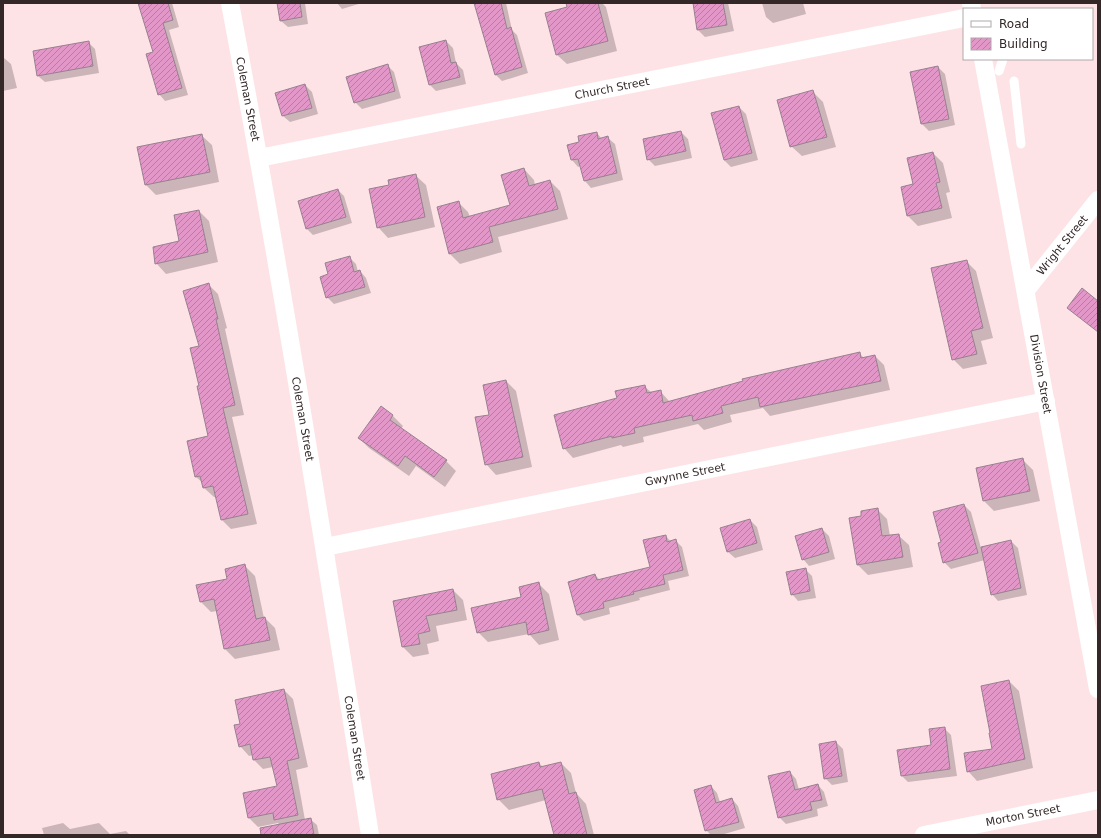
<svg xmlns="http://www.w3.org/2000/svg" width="1101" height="838" font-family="'DejaVu Sans',sans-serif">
  <defs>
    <pattern id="building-hatch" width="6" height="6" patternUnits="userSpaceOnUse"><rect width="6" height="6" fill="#e397c9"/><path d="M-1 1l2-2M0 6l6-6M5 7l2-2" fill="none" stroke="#b97ba3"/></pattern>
  </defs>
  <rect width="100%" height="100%" fill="#fee3e6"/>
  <!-- shadow -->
  <path fill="#0003" d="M140,3H172L179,27L169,30L188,95L165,101L159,94L154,53Z
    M278,3H305L308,24L288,27L281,21Z
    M337,3H362L342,9Z
    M475,3H506L512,30L517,35L528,73L502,81L495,74Z
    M570,3H602L606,7L617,51L567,64L556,54Z
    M694,3H728L734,31L705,37L698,30Z
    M762,3H803L806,14L773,23L766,17Z
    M446,41L453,48L456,63L463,70L466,84L436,91L429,84Z
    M88,42L95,49L99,73L45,82L38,76Z
    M3,58H4L11,64L17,88L3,91Z
    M387,65L394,72L401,98L362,109L355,102Z
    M938,67L945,74L955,125L929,131L922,124L911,73Z
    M305,85L312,92L318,114L290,122L283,116Z
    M813,92L823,102L836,147L802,156L791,146Z
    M739,107L746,114L758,160L731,167L724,160Z
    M681,132L688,139L692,158L655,166L648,159Z
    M597,133L602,139L608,138L615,144L623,180L591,188L585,181L581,166L578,167L572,160L580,143Z
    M201,135L212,145L219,182L156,195L146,185Z
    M933,153L943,163L950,192L946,193L952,218L918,226L908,216L914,185Z
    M524,169L534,180L535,185L550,181L560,191L568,219L498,237L502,252L460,264L450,254L458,202L468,212L470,217L511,206Z
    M415,175L426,185L435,227L388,238L378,227L390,186Z
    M338,190L344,196L352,223L313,235L306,228Z
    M199,211L209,221L218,262L166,274L156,263L180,242Z
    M349,257L356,264L358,272L360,271L366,278L371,293L334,304L327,297L329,275Z
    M966,261L976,271L993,338L981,341L987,364L963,369L953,359Z
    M208,284L218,294L227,328L225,329L244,415L232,417L257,524L231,529L222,520L216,497H214L204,488L203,483L196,477L209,437L200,386V347Z
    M859,353L864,358L875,356L884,365L890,390L770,416L763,408L730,415L732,422L704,430L698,424L643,437L644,442L623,447L621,445L573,458L564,448L618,399L644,386L652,393L660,391L670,402Z
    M506,381L516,391L532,467L496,475L486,464L490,415Z
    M393,416L403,426L401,429L446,461L456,471L445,487L416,466L409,476L369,448L359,438Z
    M1023,460L1033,470L1040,501L994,511L984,501Z
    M964,505L971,512L981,548L1011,541L1018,548L1027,595L998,601L992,594L985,560L951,569L944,562Z
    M877,509L887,519L890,536L898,535L909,545L913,567L868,575L858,565L850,519L863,517Z
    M750,520L757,527L763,550L735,558L728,552Z
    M822,529L829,536L835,559L809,566L803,559Z
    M666,536L671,542L675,540L682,547L689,576L668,581L670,590L639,598L640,600L609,608L610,614L584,621L578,615L569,582L595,575L600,580L651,568Z
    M245,566L255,576L264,618H265L275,628L280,650L235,659L225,649L217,611L211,612L201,602Z
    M805,569L812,576L816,598L798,601L792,594Z
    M538,583L549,594L559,640L539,645L529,634L488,642L478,632L522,598Z
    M453,590L463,600L467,620L436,626L439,641L427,644L429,654L413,657L403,647L394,602Z
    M1009,681L1019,691L1033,768L977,781L968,771L993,749Z
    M284,690L293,699L308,767L296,770L305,820L310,819L317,825L319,835H289L278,823L258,827L249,818L278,787L273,767L263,769L254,760L253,755L249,756L240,746L241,724Z
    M944,728L951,735L957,776L908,782L902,776L932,746Z
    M836,742L843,749L848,782L832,785L825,778Z
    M539,763L543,767L561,763L571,773L576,793L586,804L594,835H555L546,800L509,810L498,799Z
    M790,772L796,779L799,790L818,785L824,792L828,806L817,809L818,816L786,824L779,817Z
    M711,786L717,793L720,802L732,799L738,806L745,828L721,835H711L706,830Z
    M63,823L70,829L99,823L110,834L126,831L130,835H44L42,828Z"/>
  <!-- building -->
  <path fill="url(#building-hatch)" stroke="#98808f" d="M138,3H168L173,20L163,23L182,88L158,95L146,54L153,52Z
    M277,3H300L302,17L280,21Z
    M474,3H501L507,29L511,27L522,67L495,75Z
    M566,3H598L608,41L556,55L545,13L567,7Z
    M693,3H723L727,25L697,30Z
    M446,40L451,63L456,62L460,77L429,85L419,47Z
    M89,41L93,66L37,76L33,51Z
    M388,64L395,91L354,103L346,77Z
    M938,66L949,119L921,124L910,72Z
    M305,84L312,108L282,116L275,93Z
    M813,90L827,137L790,147L777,100Z
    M739,106L752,153L724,160L711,113Z
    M681,131L686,151L647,160L643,139Z
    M597,132L598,139L608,136L617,173L584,181L578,159L571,160L567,145L579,142L578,136Z
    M202,134L210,172L145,185L137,147Z
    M933,152L940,182L936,183L942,208L907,216L901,187L913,184L907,158Z
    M524,168L529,186L550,180L558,209L489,227L493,242L449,254L437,207L459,201L463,218L510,205L501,175Z
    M416,174L425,217L377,228L369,189L389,185L388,180Z
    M338,189L346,217L306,229L298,201Z
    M199,210L208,252L155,264L153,247L179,241L174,215Z
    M350,256L354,272L360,270L365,287L326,298L320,277L328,274L325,263Z
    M967,260L983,328L971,331L977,354L952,360L931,268Z
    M209,283L218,319H216L235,405L223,408L248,514L221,520L213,486L203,488L200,476L195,477L187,441L208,436L197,386H199L190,348L199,346L183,291Z
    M1082,288L1098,301V332L1067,308Z
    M860,352L861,358L875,355L881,381L760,407L758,397L721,406L723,413L693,421L692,415L634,428L635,433L612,438V436L563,449L554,415L617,398L615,391L645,385L647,393L661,390L663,403L743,381L742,379Z
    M506,380L523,457L485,465L475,417L489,415L483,385Z
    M381,406L393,415L390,420L447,460L434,477L405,456L398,466L358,438Z
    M1023,458L1030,491L983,501L976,468Z
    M964,504L978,553L943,563L938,543L941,542L933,512Z
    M878,508L882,536L899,534L903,557L857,565L849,518L861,516V511Z
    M750,519L757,543L727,552L720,528Z
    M822,528L829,552L802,560L795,536Z
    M666,535L667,542L676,539L683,570L663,575L665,584L633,592L634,594L603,602L604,608L577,615L568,582L595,574L597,580L650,567L643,540Z
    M1011,540L1021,588L991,595L981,547Z
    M245,564L256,619L265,617L270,640L224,649L214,599L200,602L196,585L227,579L225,569Z
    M806,568L810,591L791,595L786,572Z
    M539,582L549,630L528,635L526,622L477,633L471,608L521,597L519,587Z
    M453,589L457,610L426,616L430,631L418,634L420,644L402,647L393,601Z
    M1009,680L1025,759L967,772L964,753L992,749L989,733H990L981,686Z
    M284,689L299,758L287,761L298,815L274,820L273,813L248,818L243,793L277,786L270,757L253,760L250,744L239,747L234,725L240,724L235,700Z
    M945,727L950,769L901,776L897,750L931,745L929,729Z
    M836,741L842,776L824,779L819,744Z
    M539,762L540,767L561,762L569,794L576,792L587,835H554L542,789L497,800L491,774Z
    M790,771L795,790L818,784L822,800L810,802L812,810L778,818L768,776Z
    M711,785L716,803L732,798L739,822L705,831L694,790Z
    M311,818L314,835H261L260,828Z"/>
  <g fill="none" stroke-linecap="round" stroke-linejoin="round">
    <!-- service -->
    <path stroke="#fff" stroke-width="9" d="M999,71L1003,59
      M1014,81L1021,144"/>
    <!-- minor -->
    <path stroke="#fff" stroke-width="18" d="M230,3C282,279 326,557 370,835
      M971,3L972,9
      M983,59L1098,689
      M259,158L964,18
      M1026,290L1098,200
      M325,547L1046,401
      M924,835L1098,800"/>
  </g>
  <g text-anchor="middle" stroke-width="3" stroke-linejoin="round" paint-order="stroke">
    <!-- street labels -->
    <g font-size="11" fill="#332728" stroke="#fff">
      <text transform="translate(612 88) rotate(-11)" y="4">Church Street</text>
      <text transform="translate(248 99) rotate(79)" y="4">Coleman Street</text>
      <text transform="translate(1062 245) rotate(-51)" y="4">Wright Street</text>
      <text transform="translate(1041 374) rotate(80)" y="4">Division Street</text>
      <text transform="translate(303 419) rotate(80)" y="4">Coleman Street</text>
      <text transform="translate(685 474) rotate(-11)" y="4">Gwynne Street</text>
      <text transform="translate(355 738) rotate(81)" y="4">Coleman Street</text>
      <text transform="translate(1023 815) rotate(-11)" y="4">Morton Street</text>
    </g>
  </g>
  <!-- border -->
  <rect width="1101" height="838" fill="none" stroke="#332728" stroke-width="8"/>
  <!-- legend -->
  <rect x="963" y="8" width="130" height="52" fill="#ffffff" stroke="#ada9a9"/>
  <rect x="971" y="21" width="20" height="6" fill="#ffffff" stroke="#ada9a9"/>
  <text x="999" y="28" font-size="12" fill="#332728">Road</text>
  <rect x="971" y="38" width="20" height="12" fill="url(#building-hatch)" stroke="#ada9a9"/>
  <text x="999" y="48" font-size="12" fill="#332728">Building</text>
</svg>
